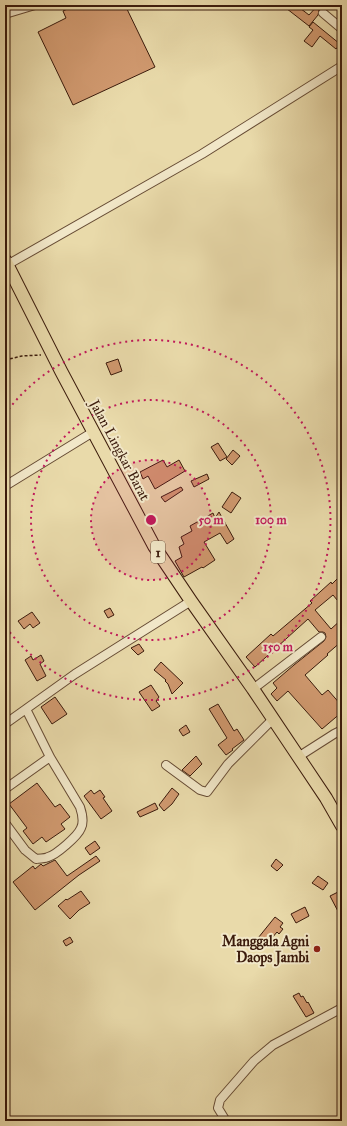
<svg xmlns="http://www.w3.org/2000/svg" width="347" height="1126" font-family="'IM FELL Great Primer',serif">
  <rect width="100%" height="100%" fill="#e9daaa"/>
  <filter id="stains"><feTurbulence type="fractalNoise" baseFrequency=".005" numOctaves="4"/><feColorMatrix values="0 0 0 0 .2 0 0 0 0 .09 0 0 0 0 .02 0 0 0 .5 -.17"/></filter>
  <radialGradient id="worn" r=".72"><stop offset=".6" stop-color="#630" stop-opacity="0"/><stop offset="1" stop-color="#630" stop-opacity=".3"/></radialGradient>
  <!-- building -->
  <path fill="#d0996f" stroke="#3b1b0c" d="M76,5H89L90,7L94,5H125L155,67L73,105L38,32L66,18L63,11Z
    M282,5H296L309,15L318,5H326L324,8L319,10L318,15L309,26Z
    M313,22L340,44L336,49L320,36L312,47L304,41L313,30L309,27Z
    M118,359L122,371L111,375L106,363Z
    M218,443L227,457L220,461L211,447Z
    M233,450L240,456L232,465L226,459Z
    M163,460L167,467L179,460L185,471L155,489L148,476L143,479L140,472Z
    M207,474L209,479L194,487L191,481Z
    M181,487L183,490L165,502L161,497Z
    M232,492L241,498L231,513L222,507Z
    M219,512L234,539L227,544L220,533L204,542L215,560L203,568L202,567L184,577L175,561L182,557L179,547L184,544L181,537L192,531L190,526L213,513L215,518Z
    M337,579L342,585V606L333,595L315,610L331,629L342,619V641L327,654L328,655L305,675L322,695L328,690L342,706V712L322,729L288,691L277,701L271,694L277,688L273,683L294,665L324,641L326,637L325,633L323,632H319L308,619L255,667L246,657L271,634L273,636L312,603L310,601L331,582L332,584Z
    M110,608L114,615L108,618L104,611Z
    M32,612L40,623L33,628L30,624L24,629L18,621Z
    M139,644L144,651L138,655L131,648Z
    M41,655L44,661L40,664L46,676L37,681L25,660L31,656L33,660Z
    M161,662L183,683L172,694L168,684L165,681L166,680L154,670Z
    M151,685L159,697L156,701L160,706L152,711L139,692Z
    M55,697L67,714L52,724L41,707Z
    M218,704L234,731L237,729L244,740L232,749L233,750L226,755L218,745L227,738L209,709Z
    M186,725L190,732L183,736L179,730Z
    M196,756L202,764L190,776L182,770Z
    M37,783L55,807L60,804L70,817L61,824L65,829L46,842L42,837L33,844L23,831L27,828L9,804Z
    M172,788L179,794L172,804L164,811L159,805Z
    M91,790L94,794L100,790L105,797L103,798L112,811L101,819L84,796Z
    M155,803L158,809L140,817L137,812Z
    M95,841L100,848L90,855L85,848Z
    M96,856L100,861L79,875L35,910L13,882L33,866L35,869L41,864L43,866L55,860L67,876Z
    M276,859L283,865L277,871L271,866Z
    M318,876L328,883L323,890L312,883Z
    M81,891L90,903L79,910L70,919L58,906L66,899L67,900Z
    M340,891L342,896V919L330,896Z
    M305,907L309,916L296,923L291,914Z
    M275,917L283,923L280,927L283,929L279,934L277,932L262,950L254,943Z
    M70,937L73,942L66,946L63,941Z
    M299,993L301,997L303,996L307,1003L308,1002L314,1013L306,1017L293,996Z"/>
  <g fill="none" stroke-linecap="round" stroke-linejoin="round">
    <!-- minor casing -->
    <g stroke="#664b34" stroke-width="10">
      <path id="minor" d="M323,13L342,29
        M5,14L35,5
        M7,265L202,154L342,66
        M5,486L93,432
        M253,689L321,637
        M5,724L75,674L191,601
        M298,757L334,734L342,730
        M166,765L200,790L207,792L228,764L273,719
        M5,789L50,757L26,709
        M5,823L25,850L36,859C40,858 45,859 48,857C56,855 78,836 81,828C84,822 82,813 80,807L50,757
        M226,1121L218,1108L220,1100L254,1061L273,1045L342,1008"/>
    </g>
    <!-- highway casing -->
    <g stroke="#3b1b0c" stroke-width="14">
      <path id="highway" d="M5,260L61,371L154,546L191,601L253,689L326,798L342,826"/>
    </g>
    <!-- path -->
    <path stroke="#3b1b0c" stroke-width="1.5" stroke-dasharray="3 2" stroke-linecap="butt" d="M5,360L22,356L41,355"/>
    <!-- minor -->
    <use href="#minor" stroke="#f1e7c8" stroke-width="8"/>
    <!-- highway -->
    <use href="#highway" stroke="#e9daaa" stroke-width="12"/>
  </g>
  <!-- distance rings -->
  <circle cx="151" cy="520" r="60" fill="#c2185b" fill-opacity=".12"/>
  <g fill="none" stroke="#c2185b" stroke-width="2" stroke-dasharray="2 4">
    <circle cx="151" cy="520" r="60"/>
    <circle cx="151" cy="520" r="120"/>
    <path d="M5 414A180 180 0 1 1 5 626"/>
  </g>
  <!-- markers -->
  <circle fill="#8f2418" stroke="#f1e7c8" stroke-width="1.5" cx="317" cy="949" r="4"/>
  <g text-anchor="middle" stroke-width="4" stroke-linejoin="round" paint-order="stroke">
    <!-- shield labels -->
    <rect fill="#f1e7c8" stroke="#725844" stroke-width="1" x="151" y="541" width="14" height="22" rx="3"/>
    <g font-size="13" font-weight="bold" fill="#3b1b0c">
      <text x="158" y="557">1</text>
    </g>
    <!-- street labels -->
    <g font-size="14" fill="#3b1b0c" stroke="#f1e7c8">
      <text transform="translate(120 450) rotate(62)" y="5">Jalan Lingkar Barat</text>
    </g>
    <!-- poi labels -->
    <g font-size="14" font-weight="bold" fill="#3b1b0c" stroke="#f1e7c8" text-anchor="end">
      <text x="309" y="946">Manggala Agni<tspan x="309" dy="16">Daops Jambi</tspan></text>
    </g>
  </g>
  <circle cx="151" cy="520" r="6" fill="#c2185b" stroke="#f1e7c8" stroke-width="2"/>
  <g font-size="12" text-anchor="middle" font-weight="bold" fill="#c2185b" stroke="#f1e7c8" stroke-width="4" stroke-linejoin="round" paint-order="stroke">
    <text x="211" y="524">50 m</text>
    <text x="271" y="524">100 m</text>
    <text x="278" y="651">150 m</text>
  </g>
  <!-- margin -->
  <rect width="347" height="1126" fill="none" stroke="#e9daaa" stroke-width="20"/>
  <rect x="6" y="6" width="335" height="1114" fill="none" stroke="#3b1b0c" stroke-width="2"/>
  <rect x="10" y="10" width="327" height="1106" fill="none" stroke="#3b1b0c"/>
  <rect width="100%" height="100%" filter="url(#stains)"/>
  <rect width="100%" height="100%" fill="url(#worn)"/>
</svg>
